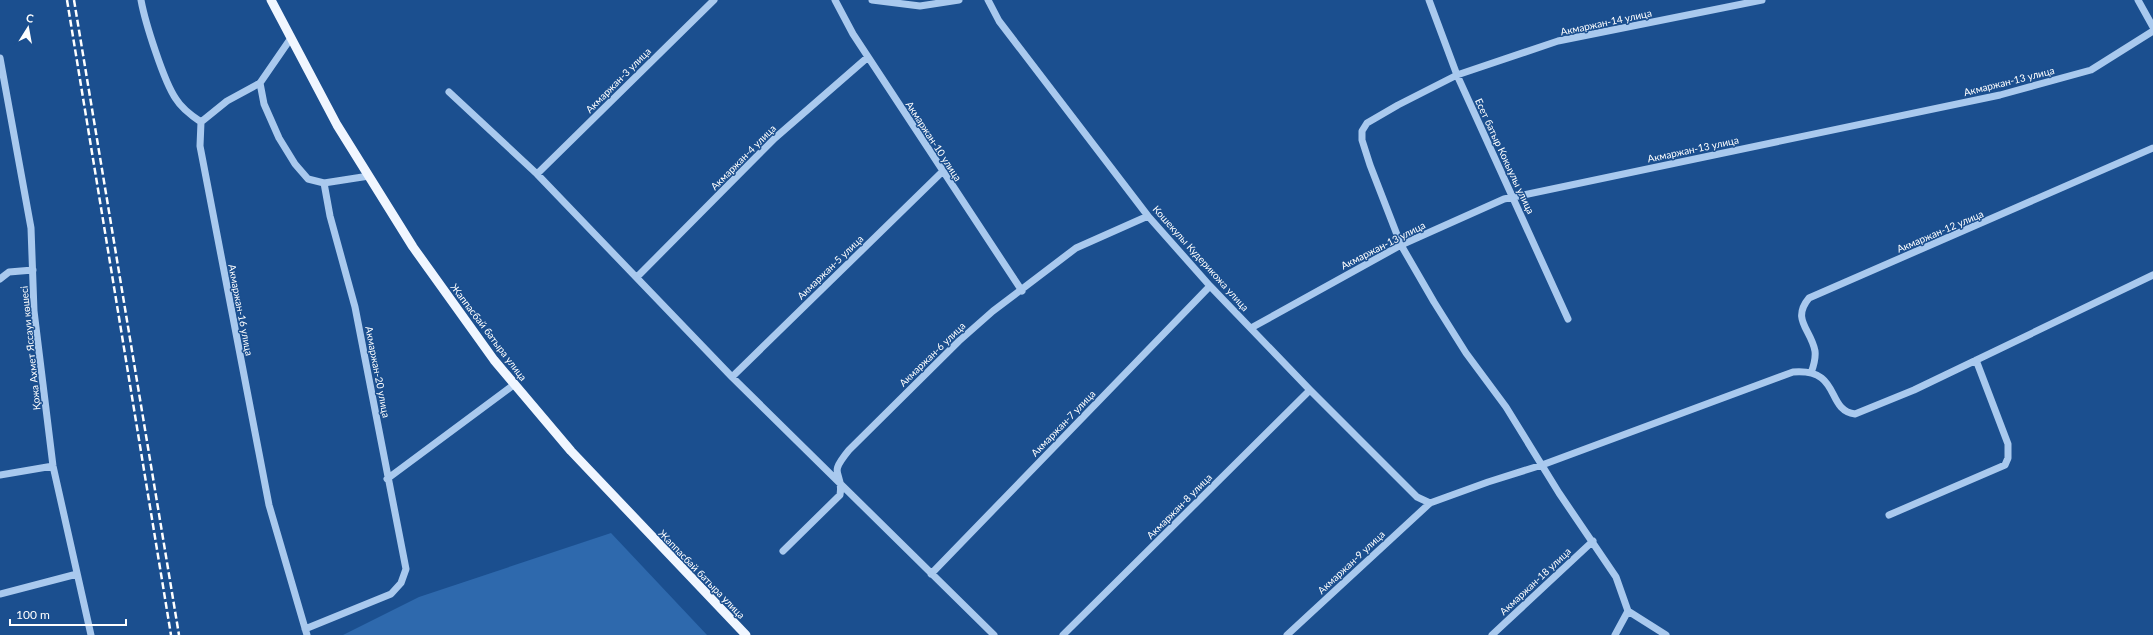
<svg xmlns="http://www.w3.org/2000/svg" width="2153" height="635" font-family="Lato,sans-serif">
  <rect width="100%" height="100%" fill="#1b4f8f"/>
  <!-- green -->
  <path fill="#2e69ad" d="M611,533L707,635H343L419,597Z"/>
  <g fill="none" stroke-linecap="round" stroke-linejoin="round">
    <!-- minor -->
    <path stroke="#a9c9ee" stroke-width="7" d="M141,0C145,22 164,82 176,99C182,109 192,116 201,122L200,146L269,505L307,635
      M835,0L853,34L1022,291
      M872,0L920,6L959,0
      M988,0L999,21L1148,216L1210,286L1310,390L1417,497L1430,503
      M1429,0L1457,75L1568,319
      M2138,0L2153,27
      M0,58L31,228L34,311L53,466L91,635
      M260,83L264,104L279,138L295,164L308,179L324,183L330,216L355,307L406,569L401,583L391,594L305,629
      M449,92L537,174L732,377L994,635
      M201,122L227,101L260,83L291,38
      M537,174L714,0
      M324,183L369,176
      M637,277L775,138L868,57
      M0,279L9,272L33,270
      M1251,328L1401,245L1504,199L2000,95L2091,70L2153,31
      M1811,373C1814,365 1816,359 1815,351C1811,329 1791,320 1809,298L2153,148
      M732,377L942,172
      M0,475L53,466
      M387,479L515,384
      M1889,515L2005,465L2008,458V444L1976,360
      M783,551L840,495C844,469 826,478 849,450L959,341L993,311L1076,248L1148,216
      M931,574L1210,286
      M0,594L77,574
      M1063,635L1310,390
      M1287,635L1430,503L1488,482L1542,465L1793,372C1842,368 1825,410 1855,414L1914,390L2153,275
      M1492,635L1593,541
      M1615,635L1628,611
      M1666,635L1628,611L1616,577L1559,493L1506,407L1466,353L1434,302L1401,245L1370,165L1362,140V131L1367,123L1398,105L1457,75L1558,41L1762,0"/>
    <!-- major -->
    <path stroke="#f0f6ff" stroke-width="9" d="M271,0L337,125L413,247L494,360L571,451L746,635"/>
    <!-- rail -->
    <path stroke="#fff" stroke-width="2.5" stroke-dasharray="7 3" stroke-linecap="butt" d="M67,0L171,635
      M74,0L179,635"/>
  </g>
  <g text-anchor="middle" stroke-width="3" stroke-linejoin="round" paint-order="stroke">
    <!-- street labels -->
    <g font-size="10" fill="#fff" stroke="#1b4f8f">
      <text transform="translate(1606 22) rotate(-12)" y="4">Акмаржан-14 улица</text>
      <text transform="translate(618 80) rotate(-45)" y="4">Акмаржан-3 улица</text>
      <text transform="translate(2009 81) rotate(-14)" y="4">Акмаржан-13 улица</text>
      <text transform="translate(934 141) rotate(57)" y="4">Акмаржан-10 улица</text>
      <text transform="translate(1693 149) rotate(-12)" y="4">Акмаржан-13 улица</text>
      <text transform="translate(1505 156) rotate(65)" y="4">Есет батыр Кокыулы улица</text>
      <text transform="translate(743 157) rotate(-45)" y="4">Акмаржан-4 улица</text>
      <text transform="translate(1940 231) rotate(-23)" y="4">Акмаржан-12 улица</text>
      <text transform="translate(1383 245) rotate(-27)" y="4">Акмаржан-13 улица</text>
      <text transform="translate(1201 258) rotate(48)" y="4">Кошекулы Кудерикожа улица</text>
      <text transform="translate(830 267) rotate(-44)" y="4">Акмаржан-5 улица</text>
      <text transform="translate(241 310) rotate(79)" y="4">Акмаржан-16 улица</text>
      <text transform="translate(489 332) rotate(53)" y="4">Жаппасбай батыра улица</text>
      <text transform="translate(30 348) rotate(-96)" y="4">Қожа Ахмет Яссауи көшесі</text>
      <text transform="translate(932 354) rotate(-44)" y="4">Акмаржан-6 улица</text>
      <text transform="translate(378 372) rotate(79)" y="4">Акмаржан-20 улица</text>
      <text transform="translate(1063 423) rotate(-46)" y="4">Акмаржан-7 улица</text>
      <text transform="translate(1179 506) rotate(-45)" y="4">Акмаржан-8 улица</text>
      <text transform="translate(1351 562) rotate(-43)" y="4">Акмаржан-9 улица</text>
      <text transform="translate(702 574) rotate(46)" y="4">Жаппасбай батыра улица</text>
      <text transform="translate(1535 581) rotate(-43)" y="4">Акмаржан-18 улица</text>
    </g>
  </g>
  <!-- north arrow -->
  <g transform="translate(28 28) rotate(11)" stroke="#1b4f8f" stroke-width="3" paint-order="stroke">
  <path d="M0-3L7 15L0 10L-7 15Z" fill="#ffffff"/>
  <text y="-6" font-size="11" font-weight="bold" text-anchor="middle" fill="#ffffff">С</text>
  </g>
  <!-- scale -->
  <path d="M10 619v6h116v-6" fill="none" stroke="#ffffff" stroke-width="2"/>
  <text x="16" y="619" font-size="12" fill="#ffffff" stroke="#1b4f8f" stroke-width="3" paint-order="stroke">100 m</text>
</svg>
